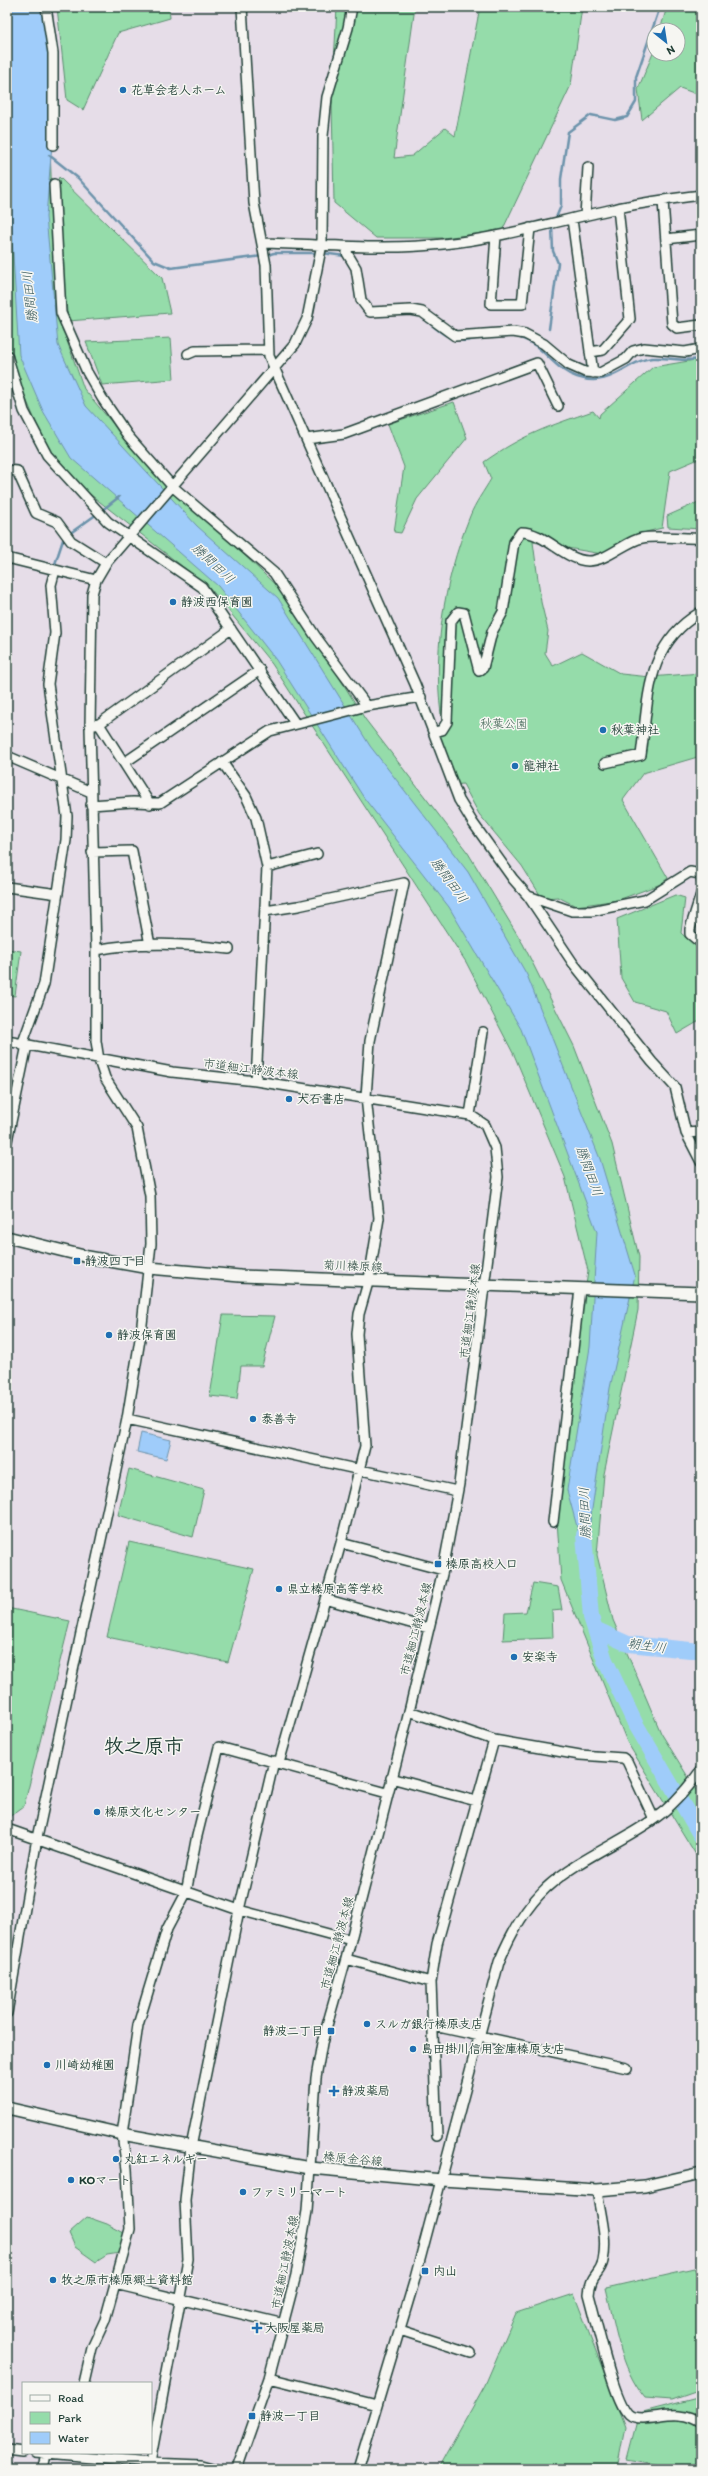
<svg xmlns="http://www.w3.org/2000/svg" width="708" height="2476" font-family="Itim,'Klee One',sans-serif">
  <rect width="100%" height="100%" fill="#e6dde8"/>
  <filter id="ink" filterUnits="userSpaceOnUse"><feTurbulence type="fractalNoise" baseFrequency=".025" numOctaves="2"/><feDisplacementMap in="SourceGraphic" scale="8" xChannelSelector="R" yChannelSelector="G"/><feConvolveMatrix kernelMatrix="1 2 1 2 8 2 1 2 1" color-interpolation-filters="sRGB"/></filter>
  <g filter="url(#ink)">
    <!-- green -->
    <path fill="#95dcaa" stroke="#5a8c6f" d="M7,7L49,124L55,274L66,338L84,389L158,478L234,545L291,600L365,719L468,853L523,944L574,1046L612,1144L639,1257L638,1310L604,1474L597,1555L613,1620L661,1733L701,1798V1863L627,1742L561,1580L556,1505L588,1271L565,1177L515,1057L466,962L272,664L210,588L77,484L46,446L7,354Z
      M57,7H169L170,18L118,33L83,110L67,100Z
      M337,7H415L394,158L412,156L445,128L455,136L480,7H582L571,85L502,231L442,238H376L334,203L332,101Z
      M667,7H701V88L699,95L680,88L642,120L638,89L654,51V54H678V30H660Z
      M59,177L162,278L170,313L68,321L54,190Z
      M171,338L174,379L102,385L86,342Z
      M701,359V458L670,471L662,528L646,532L602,554L533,542L541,602L548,631L545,653L553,666L582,652L621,674L650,677L701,673V756L643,773L623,800L668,878L661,884L618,900L576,906L558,897L542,898L522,866L479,814L463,784L453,785L434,732L443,728C431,657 443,583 470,516C475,503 484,491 491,479L484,462C522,435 549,426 593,411L599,418L600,414L653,367Z
      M454,402L467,438L417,499L401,533L394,532L404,467L388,424Z
      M701,501V529L668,527L667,516Z
      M675,895L685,898L681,933L695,946L701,941V1020L677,1034L666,1011L635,1002L621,978L617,919Z
      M7,949L21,951L15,996L7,995Z
      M223,1315L275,1316L262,1366H241L237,1399L210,1396Z
      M129,1469L204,1490L193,1537L118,1515Z
      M129,1542L254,1569L228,1662L107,1637Z
      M533,1583L558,1587L562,1610L552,1611L553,1638L503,1640L505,1613L526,1612Z
      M7,1608L70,1621L24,1806L9,1817H7Z
      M87,2217L107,2224L124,2233L120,2253L107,2255L96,2262L75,2247L69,2233Z
      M694,2268L701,2280V2390L672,2400L645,2398C620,2368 615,2325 606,2288Z
      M574,2294L625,2427L617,2469H438L485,2385L516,2313Z
      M701,2397V2469H683L627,2459L639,2413Z"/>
    <!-- water -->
    <path fill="#9fccfa" stroke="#6c93ab" d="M7,7H42L52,47L53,132L46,217L58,345L86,406L197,526L278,598L370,746L468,872L527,975L600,1159L635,1275L610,1388L585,1556L567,1490L590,1347L597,1232L521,1029L449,907L364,798L276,660L218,586L71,458L43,411L19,355L11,221L9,114L7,101Z
      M141,1433L171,1440L166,1459L137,1452Z"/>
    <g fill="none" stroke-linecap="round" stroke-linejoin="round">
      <!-- stream -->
      <path stroke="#6c93ab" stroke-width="2.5" d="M49,155L78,178L154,261L171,268L262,256
        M555,220L561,206V179L568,132L591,115L615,120L627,117L636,102V77L660,7
        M322,253L345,256
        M267,255L274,253H317
        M354,281L356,297
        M360,305C368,319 379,316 394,315
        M427,321C442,334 454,345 475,339
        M549,329L558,263L553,251L552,226
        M518,337C545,345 552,369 577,377C612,389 625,361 652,358C668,357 685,362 701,359
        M101,511L119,497
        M69,534L97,514
        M55,564L64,537"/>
      <!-- river -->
      <path stroke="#9fccfa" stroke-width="16" d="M584,1535L591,1617L605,1660L635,1723L701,1836
        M595,1629L628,1644L701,1651"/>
      <!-- minor casing -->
      <g stroke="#1f3d34" stroke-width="12">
        <path id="minor" d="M46,7L53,53V145
          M242,7L254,203L266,265L269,356L415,684L459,800L473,823L513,879L528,896L573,963L652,1062L675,1087L686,1133L701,1162
          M54,184L61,313L87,372L102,398L128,436L172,486L274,573L316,637L367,706
          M663,201L672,324L677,328L701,325
          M585,216L588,167
          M572,219L593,373
          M496,236L491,304H522L530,228
          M666,239L701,235
          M262,243C322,244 383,251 443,244C501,238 557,221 614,209C643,202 672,199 701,195
          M348,247L347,253L356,268L361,300L370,312L411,310L422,312L455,336L513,332L525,334L544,344L569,365L585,372L600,373L626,359L633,351L644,348L685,352L701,349
          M590,352L603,350L630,319L618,208
          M188,354L195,351L268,350
          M7,355L24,411L47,455L108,522L202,587L295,723
          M306,439L344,434L537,363L558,406
          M7,470L17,471L36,513L57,522L71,541L106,563
          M7,558L96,580
          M99,724L231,629
          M94,725L99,724L150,804
          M434,732L442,730L447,722L451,621L458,612L464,613L479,671L483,668L492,632L503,612L514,542L521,532C545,532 564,560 588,561C607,561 626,541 642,538C658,535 683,539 701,538
          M7,756L91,792
          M222,762L246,796L256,818L267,867L256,1081
          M124,763L260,670
          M605,763L641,755C649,698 645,645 701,612
          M91,805L133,802L160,803L270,731L367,706L421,697
          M92,852L132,851L150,945
          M267,867L317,854
          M7,887L58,894
          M701,894L690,929V934L696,939L701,938
          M528,896L572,911H591L645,900L690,872L700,874L701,878
          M265,911L298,906L404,883L370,1041L366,1097L379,1218L369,1279L359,1314L357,1334L365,1446L341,1543L279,1763
          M96,950C140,941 185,944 229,949
          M7,1041L172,1072L256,1081L470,1115L485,1125L495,1148L498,1177L459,1484L443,1570L406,1724L346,1959L322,2043L316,2078L307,2211L296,2275L269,2378L237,2469
          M22,1045L44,984L66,840L67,816L48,684L55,633L51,585L55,570
          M470,1115L483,1032
          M686,1133L701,1132
          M7,1141L27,1045
          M127,1419L457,1491
          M553,1522L580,1289
          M341,1543L443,1570
          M325,1599L428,1628
          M409,1711L494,1740L580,1755L623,1758L627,1761L654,1819
          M391,1778L476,1801
          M7,1829L239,1910L351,1940
          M346,1959L431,1982
          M7,2013L37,1838L127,1419L141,1333L151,1244L150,1196L137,1128L105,1078L99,1060L96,1041V950L90,727L92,594L96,580L106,563L295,344L307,319L322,244L323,136L327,97L348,28L352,7
          M434,2026L627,2068
          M437,2136L431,1982L437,1944L494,1740
          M597,2190C600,2213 608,2238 603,2261C600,2275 590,2274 589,2295C596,2319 613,2398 628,2414C631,2417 638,2418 642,2418C664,2417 682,2409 701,2423
          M115,2284L284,2324
          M400,2330L471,2353
          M269,2378L377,2405
          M84,2383L92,2348L105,2320L130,2229L127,2169L122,2134L138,2025L167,1929L186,1893L196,1840L219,1747L387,1793
          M7,2450L23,2452
          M35,2453L150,2463L201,2465L216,2469
          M150,2463L188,2259L185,2200L191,2147L239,1910L274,1761
          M43,2469L46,2454
          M358,2469L414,2282L499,1962C510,1935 525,1908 546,1888C578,1859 620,1843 654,1819C673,1806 688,1788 701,1770"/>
      </g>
      <!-- major casing -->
      <g stroke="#1f3d34" stroke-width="14">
        <path id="major" d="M7,1237L88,1257L149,1268L240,1276L701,1293
          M7,2108L122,2134L310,2168L442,2180L597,2190L645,2186L701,2173"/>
      </g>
      <!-- minor -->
      <use href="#minor" stroke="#f6f6f2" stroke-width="9"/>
      <!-- major -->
      <use href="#major" stroke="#f6f6f2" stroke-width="11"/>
    </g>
  </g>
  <!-- markers -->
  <g fill="#1f6fb2" stroke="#f6f6f2" stroke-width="1.5">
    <circle cx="123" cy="90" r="4"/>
    <circle cx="173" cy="602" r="4"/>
    <circle cx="603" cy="730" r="4"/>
    <circle cx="515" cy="766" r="4"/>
    <circle cx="289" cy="1099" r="4"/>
    <rect x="73" y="1257" width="8" height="8" rx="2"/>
    <circle cx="109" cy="1335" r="4"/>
    <circle cx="253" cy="1419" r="4"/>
    <rect x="434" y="1560" width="8" height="8" rx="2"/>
    <circle cx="279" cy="1589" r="4"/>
    <circle cx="514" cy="1657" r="4"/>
    <circle cx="97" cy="1812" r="4"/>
    <circle cx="367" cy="2024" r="4"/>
    <rect x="327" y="2027" width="8" height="8" rx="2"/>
    <circle cx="413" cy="2049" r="4"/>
    <circle cx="47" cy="2065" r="4"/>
    <path d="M332 2085h4v4h4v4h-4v4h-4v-4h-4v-4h4z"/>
    <circle cx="116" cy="2159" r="4"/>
    <circle cx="71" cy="2180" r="4"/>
    <circle cx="243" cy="2192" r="4"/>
    <rect x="421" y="2267" width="8" height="8" rx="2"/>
    <circle cx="53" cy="2280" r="4"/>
    <path d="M255 2322h4v4h4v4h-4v4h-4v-4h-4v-4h4z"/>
    <rect x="248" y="2412" width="8" height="8" rx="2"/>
  </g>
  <g text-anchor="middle" stroke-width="3" stroke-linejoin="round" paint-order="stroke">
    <!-- poi labels -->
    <g font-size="12" font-weight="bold" fill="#1f3d34" stroke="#f6f6f2" text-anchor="start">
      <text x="131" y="94">花草会老人ホーム</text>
      <text x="181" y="606">静波西保育園</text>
      <text x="611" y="734">秋葉神社</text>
      <text x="523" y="770">龍神社</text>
      <text x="297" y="1103">大石書店</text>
      <text x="85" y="1265">静波四丁目</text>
      <text x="117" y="1339">静波保育園</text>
      <text x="261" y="1423">泰善寺</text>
      <text x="446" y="1568">榛原高校入口</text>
      <text x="287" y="1593">県立榛原高等学校</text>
      <text x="522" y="1661">安楽寺</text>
      <text x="105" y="1816">榛原文化センター</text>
      <text x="375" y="2028">スルガ銀行榛原支店</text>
      <text x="323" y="2035" text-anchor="end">静波二丁目</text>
      <text x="421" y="2053">島田掛川信用金庫榛原支店</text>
      <text x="55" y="2069">川崎幼稚園</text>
      <text x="342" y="2095">静波薬局</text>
      <text x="124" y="2163">丸紅エネルギー</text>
      <text x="79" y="2184">KOマート</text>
      <text x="251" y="2196">ファミリーマート</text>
      <text x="433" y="2275">内山</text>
      <text x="61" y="2284">牧之原市榛原郷土資料館</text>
      <text x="265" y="2332">大阪屋薬局</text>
      <text x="260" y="2420">静波一丁目</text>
    </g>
    <!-- park labels -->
    <g font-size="12" fill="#375d4c" stroke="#f6f6f2">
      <text x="504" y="728">秋葉公園</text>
    </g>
    <!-- street labels -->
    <g font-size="12" fill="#1f3d34" stroke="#f6f6f2">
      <text transform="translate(251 1069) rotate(7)" y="4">市道細江静波本線</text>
      <text transform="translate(353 1266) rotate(2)" y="4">菊川榛原線</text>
      <text transform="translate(470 1311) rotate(-83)" y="4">市道細江静波本線</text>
      <text transform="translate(416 1629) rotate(-76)" y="4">市道細江静波本線</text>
      <text transform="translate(337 1943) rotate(-75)" y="4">市道細江静波本線</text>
      <text transform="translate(353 2159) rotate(5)" y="4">榛原金谷線</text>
      <text transform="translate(285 2262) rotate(-79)" y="4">市道細江静波本線</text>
    </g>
    <!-- water labels -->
    <g font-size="13" font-style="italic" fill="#395a5c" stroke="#f6f6f2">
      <text transform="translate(29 297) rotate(-96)" y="5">勝間田川</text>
      <text transform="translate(214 563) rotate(43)" y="5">勝間田川</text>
      <text transform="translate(450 880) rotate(54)" y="5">勝間田川</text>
      <text transform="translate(590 1171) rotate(70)" y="5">勝間田川</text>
      <text transform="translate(584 1513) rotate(-92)" y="5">勝間田川</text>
      <text transform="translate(647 1645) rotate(8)" y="5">朝生川</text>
    </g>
    <!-- town labels -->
    <g font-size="20" font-weight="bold" fill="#1f3d34" stroke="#f6f6f2">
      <text x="144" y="1753">牧之原市</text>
    </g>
  </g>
  <!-- margin -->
  <rect width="708" height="2476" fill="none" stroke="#f6f6f2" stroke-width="24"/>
  <rect x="12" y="12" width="684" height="2452" fill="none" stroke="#1f3d34" stroke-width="1.5" filter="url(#ink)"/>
  <!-- legend -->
  <rect x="22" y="2382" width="130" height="72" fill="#f6f6f2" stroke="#a0aca6"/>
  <rect x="30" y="2395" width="20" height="6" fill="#f6f6f2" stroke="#a0aca6"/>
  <text x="58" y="2402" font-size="12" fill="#1f3d34">Road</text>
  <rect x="30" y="2412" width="20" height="12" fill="#95dcaa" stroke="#a0aca6"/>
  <text x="58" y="2422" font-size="12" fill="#1f3d34">Park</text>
  <rect x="30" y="2432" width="20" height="12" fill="#9fccfa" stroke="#a0aca6"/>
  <text x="58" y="2442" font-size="12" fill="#1f3d34">Water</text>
  <!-- north arrow -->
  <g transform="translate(666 42) rotate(150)"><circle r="19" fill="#f6f6f2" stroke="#a0aca6"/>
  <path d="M0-3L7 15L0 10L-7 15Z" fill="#1f6fb2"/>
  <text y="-6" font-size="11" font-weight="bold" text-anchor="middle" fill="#1f3d34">N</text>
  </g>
</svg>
